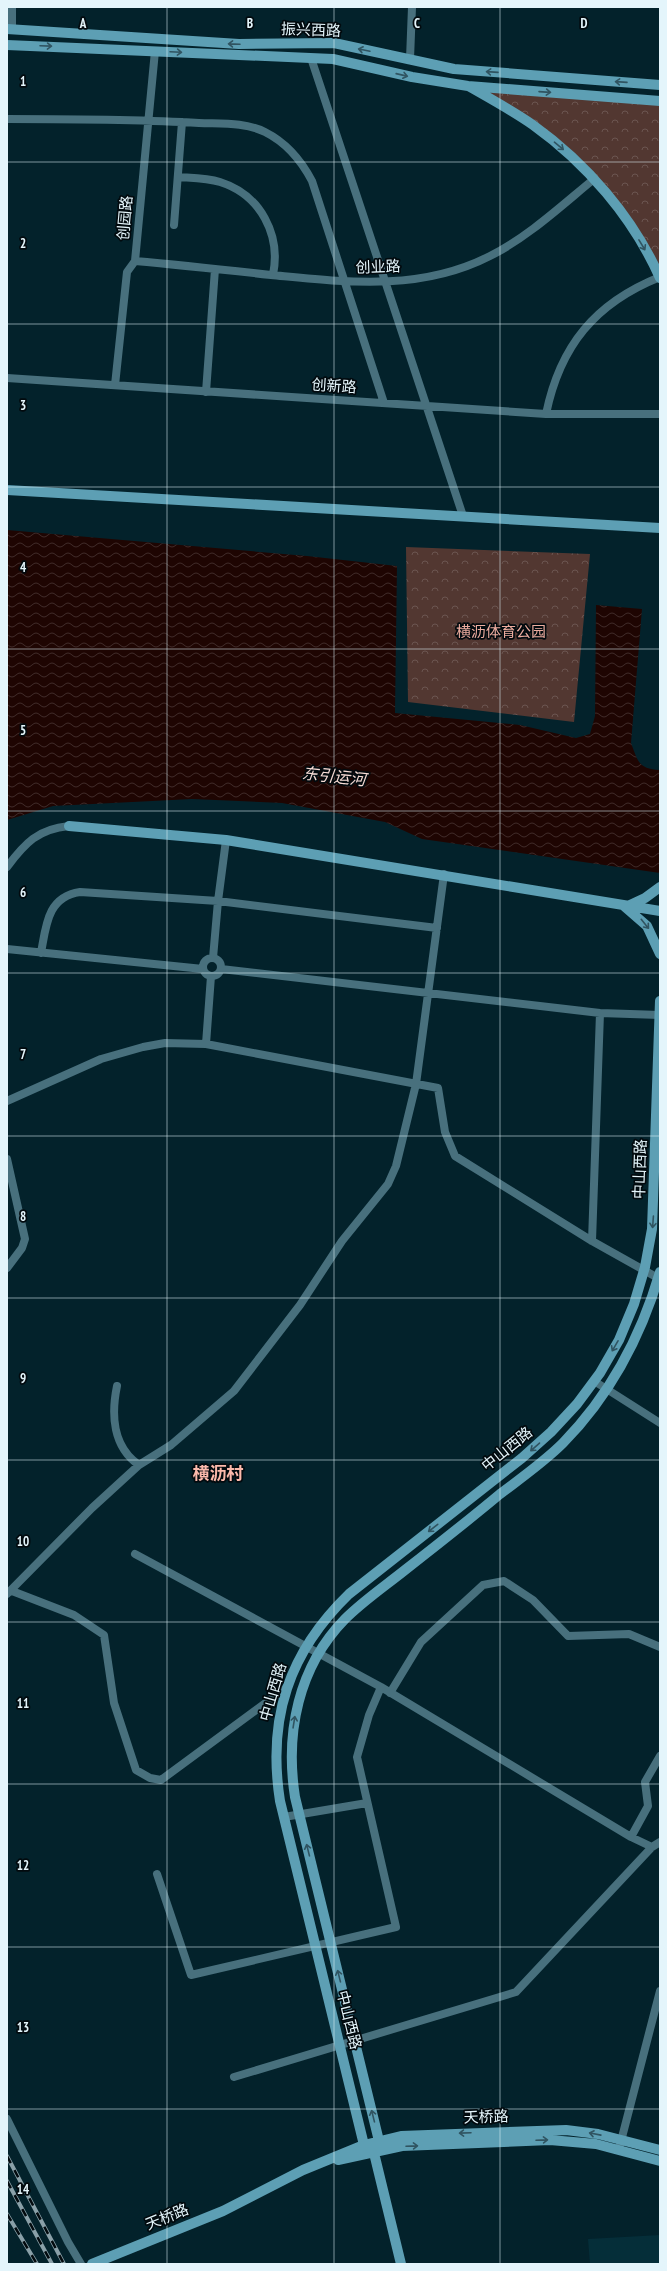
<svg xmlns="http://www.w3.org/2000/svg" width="667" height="2271" font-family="'PT Sans Narrow','Noto Sans SC',sans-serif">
  <defs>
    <pattern id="park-crowns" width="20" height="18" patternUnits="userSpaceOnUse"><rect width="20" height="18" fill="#523731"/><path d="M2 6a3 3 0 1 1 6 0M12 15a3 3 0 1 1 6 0" fill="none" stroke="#6b5550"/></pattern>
    <pattern id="water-waves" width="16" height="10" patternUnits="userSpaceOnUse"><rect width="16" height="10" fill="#1e0502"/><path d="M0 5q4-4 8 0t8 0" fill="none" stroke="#3f2a28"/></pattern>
  </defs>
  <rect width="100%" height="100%" fill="#03222b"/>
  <!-- built -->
  <path fill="#052e39" d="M660,2235V2264H590L588,2239Z"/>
  <!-- park -->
  <path fill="url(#park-crowns)" d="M468,86L660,101V278L626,219L564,150Z
    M406,547L590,554L574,722L408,702Z"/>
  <!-- water -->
  <path fill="url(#water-waves)" d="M7,530L307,556L397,566L395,713L520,725L576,738L590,734L595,716L596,605L642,609L631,743C638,761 638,769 660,770V873L422,839L385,822L282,803L192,799L53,806L7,820Z"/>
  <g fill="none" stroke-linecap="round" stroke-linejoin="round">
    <!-- street -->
    <path stroke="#48707d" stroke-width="8" d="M12,7V29
      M311,58L463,516
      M410,59L412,7
      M7,119C71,119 135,119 199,123C220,124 245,122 265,132C287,143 301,160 312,181L384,403
      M178,177C192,178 207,178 220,182C261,195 281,235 273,275
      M174,225L182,122
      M135,261C180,265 226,270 271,275C345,282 420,292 490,256C528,237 561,206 594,179
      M7,378L546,414H660
      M115,385L127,272L135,261L155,51
      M206,392L215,269
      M546,414C560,346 595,303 660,277
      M7,867C25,843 38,829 69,826
      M7,949L203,969
      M41,953C46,926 47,897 80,892L218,901L437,928
      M213,958L218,901L226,840
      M203 967a9 9 0 1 1 18 0a9 9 0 1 1-18 0Z
      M221,969L600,1013L660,1015
      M206,1044L211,976
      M7,1101L101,1059L143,1047L165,1043L206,1044L438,1088L445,1132L455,1156L592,1241L658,1278
      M7,1159L25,1239L22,1248L7,1268
      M592,1241L600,1013
      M594,1381L660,1423
      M117,1386C111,1415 113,1447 139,1465
      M135,1554L381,1687L631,1837L652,1847
      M12,1591L74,1615L104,1635L114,1703L136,1770L150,1778L161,1780L286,1688
      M7,1594L92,1508L139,1465L171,1445L234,1391L300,1305L342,1241L388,1184L396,1166L416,1084L444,874
      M390,1693L421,1642L483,1585L504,1581L533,1600L568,1636L629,1634L660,1647
      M284,1817L367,1803
      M631,1837L648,1806L645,1782L660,1756
      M157,1874L191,1975L396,1927L357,1757L369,1715L381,1687
      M234,2077L516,1992L652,1847L660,1842
      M7,2119L68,2242L81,2264
      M620,2145L660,1991"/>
    <!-- secondary -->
    <path stroke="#5d9fb4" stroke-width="10" d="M7,29L239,44L334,43L454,69L660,85
      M7,45L333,59L412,77L468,86L660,101
      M470,87C491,99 513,111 533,125C586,163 633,217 660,278
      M7,490L660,528
      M69,826L226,840L660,911
      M630,905L645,898L660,887
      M624,906L647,926L660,954
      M374,2153L364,2145L280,1801C267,1718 289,1652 349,1594L522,1458L551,1432L577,1404L600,1373L619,1340L634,1304L645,1267L652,1229L660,1001
      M374,2153L379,2141L295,1797C285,1733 298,1667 345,1619C363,1601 385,1586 405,1570C437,1545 469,1520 500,1494C521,1478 544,1462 563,1443C611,1394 641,1337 660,1272
      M374,2153L401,2264
      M338,2160L402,2146L550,2140L596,2144L660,2161
      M92,2264L223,2211L303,2170L364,2145L401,2136L566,2130L598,2134L660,2150"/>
    <!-- rail casing -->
    <g stroke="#8aa0a8" stroke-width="4">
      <path id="rail" d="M7,2156L64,2264
        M7,2181L52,2264
        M7,2214L37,2264"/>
    </g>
    <!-- rail -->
    <use href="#rail" stroke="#020a0e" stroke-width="2.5" stroke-dasharray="8" stroke-linecap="butt"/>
  </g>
  <!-- one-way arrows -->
  <defs><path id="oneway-shaft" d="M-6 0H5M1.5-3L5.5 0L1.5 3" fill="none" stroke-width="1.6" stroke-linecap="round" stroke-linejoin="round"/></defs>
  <g stroke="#305461">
    <use href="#oneway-shaft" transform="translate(234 44) rotate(-178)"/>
    <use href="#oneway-shaft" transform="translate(46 46) rotate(2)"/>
    <use href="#oneway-shaft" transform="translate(364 50) rotate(-168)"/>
    <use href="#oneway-shaft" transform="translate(176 52) rotate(3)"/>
    <use href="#oneway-shaft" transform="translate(492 72) rotate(-176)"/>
    <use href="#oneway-shaft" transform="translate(402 75) rotate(13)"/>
    <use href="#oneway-shaft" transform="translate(621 82) rotate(-176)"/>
    <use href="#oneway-shaft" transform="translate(545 92) rotate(4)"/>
    <use href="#oneway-shaft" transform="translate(559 146) rotate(40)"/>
    <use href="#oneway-shaft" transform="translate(642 245) rotate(59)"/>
    <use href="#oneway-shaft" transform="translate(645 924) rotate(51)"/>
    <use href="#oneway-shaft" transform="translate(653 1222) rotate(94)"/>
    <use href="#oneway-shaft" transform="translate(615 1346) rotate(120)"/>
    <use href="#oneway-shaft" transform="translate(535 1447) rotate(139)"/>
    <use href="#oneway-shaft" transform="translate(433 1528) rotate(142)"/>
    <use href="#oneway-shaft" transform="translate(294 1722) rotate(-81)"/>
    <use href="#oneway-shaft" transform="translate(308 1850) rotate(-104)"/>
    <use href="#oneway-shaft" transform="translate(339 1976) rotate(-104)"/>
    <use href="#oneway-shaft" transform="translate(373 2116) rotate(-104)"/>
    <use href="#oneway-shaft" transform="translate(465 2133) rotate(178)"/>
    <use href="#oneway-shaft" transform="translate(595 2134) rotate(-169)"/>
    <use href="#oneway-shaft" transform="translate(542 2140) rotate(-2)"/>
    <use href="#oneway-shaft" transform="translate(412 2146) rotate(-2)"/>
  </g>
  <!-- grid -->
  <path fill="none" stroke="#e4f5fb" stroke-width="1" stroke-opacity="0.55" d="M167,7V2264M334,7V2264M500,7V2264M7,162H660M7,324H660M7,487H660M7,649H660M7,811H660M7,973H660M7,1136H660M7,1298H660M7,1460H660M7,1622H660M7,1784H660M7,1947H660M7,2109H660"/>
  <g text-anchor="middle" stroke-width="3.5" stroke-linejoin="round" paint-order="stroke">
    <!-- street labels -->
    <g font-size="15" fill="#e4f5fb" stroke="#020a0e">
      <text transform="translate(311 30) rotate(2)" y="5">振兴西路</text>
      <text transform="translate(125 218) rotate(-85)" y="5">创园路</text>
      <text transform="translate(378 267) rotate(-2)" y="5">创业路</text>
      <text transform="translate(334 386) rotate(4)" y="5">创新路</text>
      <text transform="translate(640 1169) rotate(-88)" y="5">中山西路</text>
      <text transform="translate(507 1449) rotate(-39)" y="5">中山西路</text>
      <text transform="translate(273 1692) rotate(-74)" y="5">中山西路</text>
      <text transform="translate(349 2020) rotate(76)" y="5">中山西路</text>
      <text transform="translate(486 2117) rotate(-2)" y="5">天桥路</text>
      <text transform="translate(167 2217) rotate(-22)" y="5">天桥路</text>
    </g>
    <!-- park labels -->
    <g font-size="15" fill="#ecac9f" stroke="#020a0e">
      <text x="501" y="637">横沥体育公园</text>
    </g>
    <!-- water labels -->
    <g font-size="16" font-style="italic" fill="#f7dcd6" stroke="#020a0e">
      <text transform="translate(334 776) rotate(6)" y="6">东引运河</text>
    </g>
    <!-- quarter labels -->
    <g font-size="17" font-weight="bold" fill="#fcbaac" stroke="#020a0e">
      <text x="218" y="1479">横沥村</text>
    </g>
  </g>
  <g font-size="13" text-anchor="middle" font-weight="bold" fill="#e4f5fb" stroke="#020a0e" stroke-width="3.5" stroke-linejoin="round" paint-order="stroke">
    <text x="83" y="28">A</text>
    <text x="250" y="28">B</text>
    <text x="417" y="28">C</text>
    <text x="584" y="28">D</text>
    <text x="23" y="86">1</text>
    <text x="23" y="248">2</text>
    <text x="23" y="410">3</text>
    <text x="23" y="572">4</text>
    <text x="23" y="735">5</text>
    <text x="23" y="897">6</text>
    <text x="23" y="1059">7</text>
    <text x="23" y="1221">8</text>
    <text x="23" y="1383">9</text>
    <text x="23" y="1546">10</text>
    <text x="23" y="1708">11</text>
    <text x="23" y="1870">12</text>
    <text x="23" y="2032">13</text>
    <text x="23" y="2194">14</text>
  </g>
  <!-- border -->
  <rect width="667" height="2271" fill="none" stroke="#e4f5fb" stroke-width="16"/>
</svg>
